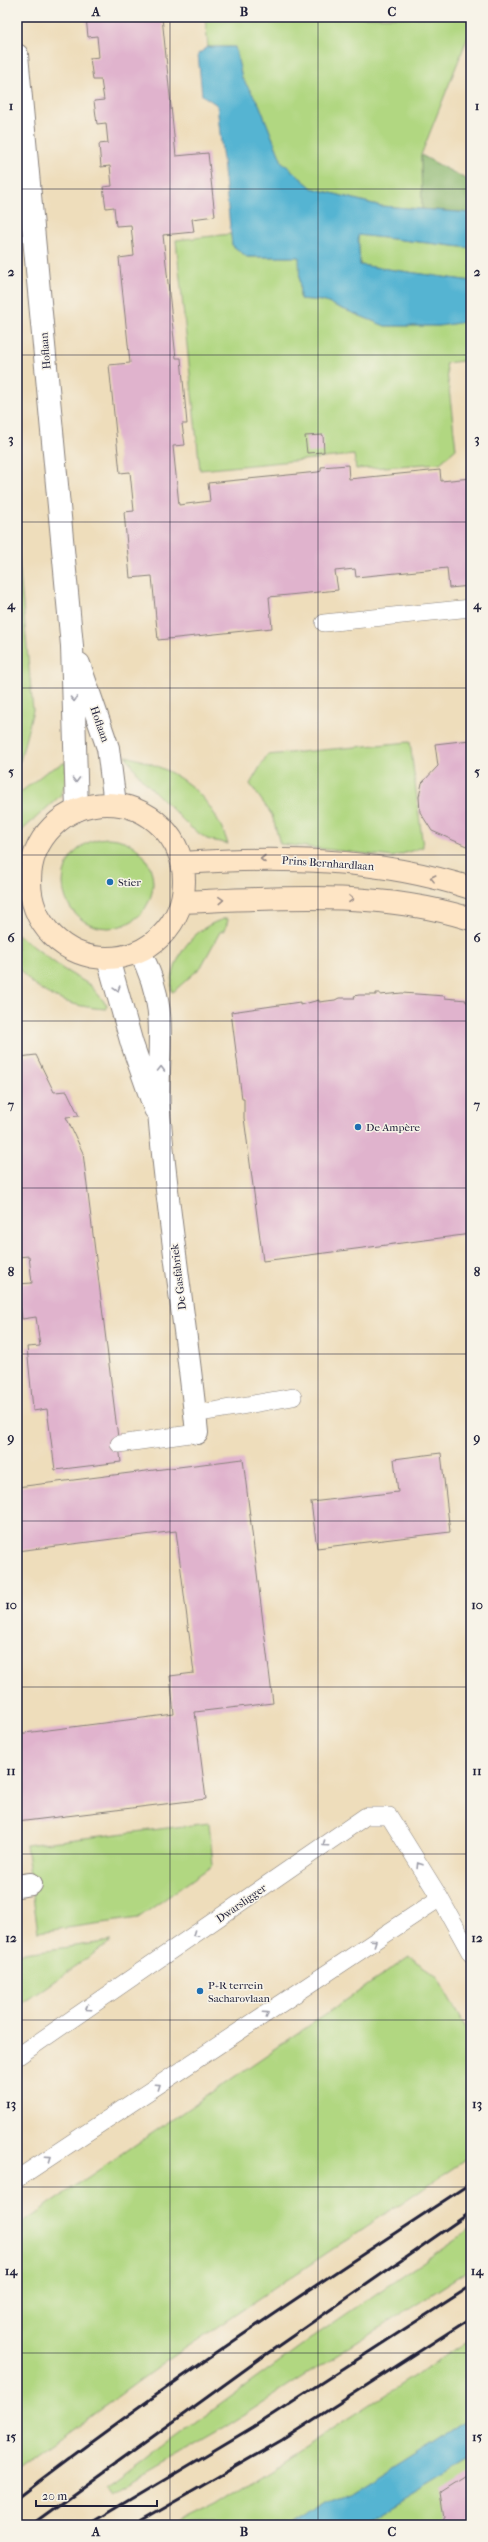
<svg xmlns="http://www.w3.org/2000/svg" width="488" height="2542" font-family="'IM FELL French Canon',serif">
  <rect width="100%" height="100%" fill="#f7f3e8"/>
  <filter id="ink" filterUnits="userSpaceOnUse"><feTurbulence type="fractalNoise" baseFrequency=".025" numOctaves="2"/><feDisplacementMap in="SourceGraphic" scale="8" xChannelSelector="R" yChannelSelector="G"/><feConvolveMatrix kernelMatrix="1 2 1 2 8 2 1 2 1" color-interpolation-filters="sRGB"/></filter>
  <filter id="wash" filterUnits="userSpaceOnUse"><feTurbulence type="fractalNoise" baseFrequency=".012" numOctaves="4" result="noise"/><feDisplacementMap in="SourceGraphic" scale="16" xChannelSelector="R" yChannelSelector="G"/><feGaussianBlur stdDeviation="0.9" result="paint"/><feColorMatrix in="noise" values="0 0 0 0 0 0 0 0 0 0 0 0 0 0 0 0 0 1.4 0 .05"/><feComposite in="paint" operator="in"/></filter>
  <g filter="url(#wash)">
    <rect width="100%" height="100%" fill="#edb"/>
    <!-- green -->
    <path fill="#b1d781" stroke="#6a7c5e" d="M205,17H471V29L421,155L422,209L381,206L312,188L282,162L259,104L242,78L235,47H208Z
      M231,234L232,245L247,257H300V299L323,301L385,326H439L471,321V360L446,363L456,449L440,463L356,469L354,455L200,470L176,240Z
      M358,235L471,248V281L360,265Z
      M17,542L33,710L20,761L17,763Z
      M410,742L423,847L393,857L280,844L272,815L250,784L267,755Z
      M126,756C177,769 211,792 228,844L207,839L190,827L141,778Z
      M66,762L65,785L60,796L17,835V795L46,772Z
      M63 883a45 45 0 1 1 90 0a45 45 0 1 1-90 0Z
      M227,918L228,920L225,930L220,932L201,967L173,992L171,991C172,956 193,927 227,918Z
      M17,934L63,969L90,985L107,1005L106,1009C71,1007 38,996 17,966Z
      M209,1823L213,1865L138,1918L38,1932L26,1845Z
      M112,1941L17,2007V1954Z
      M409,1957L436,1975L471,2037V2156L165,2362L17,2470V2226Z
      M471,2229V2269L216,2433L111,2493L107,2487L320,2332Z
      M471,2339V2418L353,2493L331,2501L292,2525H175L214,2506Z
      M471,2458V2505L440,2525H360Z"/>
    <!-- forest -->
    <path fill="#8cb86f" stroke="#576d55" d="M421,155L471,182V213L422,209Z"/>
    <!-- water -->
    <path fill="#54b4d2" stroke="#3b6b86" d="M208,47H235L242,78L259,104L282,162L312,188L381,206L471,213V248L358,235L360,265L471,281V321L439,326H385L323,301L300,299L299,257H247L232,245L217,105L202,95L198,54Z
      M471,2418V2458L360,2525H292L331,2501L353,2493Z"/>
    <g id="blocks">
      <!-- building -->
      <path fill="#e0b3cd" d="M86,17H162L176,156L208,153L215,216L192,219L194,232L163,235L176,358H181L187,424H182L185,445L173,446L179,505L210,501L208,483L318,472L321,471V467L348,465L349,479L440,470L441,481L471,478V586L449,588L447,568L356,577L355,569L335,571L338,590L269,597L272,628L158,640L152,576L130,578L124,512L134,511L130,472L120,473L109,365L130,363L119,258L134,256L131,225L116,226L114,207L106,208L103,187L112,186L110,166L101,167L99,144L108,143L106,123L97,124L94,101L104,100L101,80H93L90,58L99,57L97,36L88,37Z
        M323,435L324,452L307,453L305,436Z
        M470,740L471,747V848L432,831L420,812L419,797L422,783L438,766L435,744Z
        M376,993H380V995L402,993L445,996V998L466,1000V1002L471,1003V1234L263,1261L244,1118V1099H242L231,1012L300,1002V1005L319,1000V1002L335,1000L339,998H355L354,996L359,995H376Z
        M18,1044L20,1057L36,1055L54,1092L67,1091L79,1116L66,1117L83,1153L121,1462L55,1470L47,1409L33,1411V1409L27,1347L40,1346L36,1317L22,1319L18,1286V1284L32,1283L29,1256L17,1257V1191H20L17,1165Z
        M441,1453L450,1532L317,1548L311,1502L398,1492L394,1459Z
        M243,1459L273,1703L195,1712L206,1799L17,1822V1734L174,1714L170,1676L194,1673L176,1531L17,1551V1487Z
        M471,2472V2525H436L445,2519L441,2491Z"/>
    </g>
  </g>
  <g filter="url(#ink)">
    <use href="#blocks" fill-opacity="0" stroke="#88807b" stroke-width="1"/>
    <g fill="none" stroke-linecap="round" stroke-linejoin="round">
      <!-- lane casing -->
      <g stroke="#88807b" stroke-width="18">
        <path id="lane" d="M324,623L471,608
          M195,1414L293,1397
          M119,1444L197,1433
          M17,2057L366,1816H389L440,1898L471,1954
          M17,2179L440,1898"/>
      </g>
      <!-- street casing -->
      <g stroke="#88807b" stroke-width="24">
        <path id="street" d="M17,55L72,646L77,810
          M79,664L108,748L115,804
          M140,952C174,1017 153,1057 160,1123C169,1227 187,1330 197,1433
          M108,959L132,1044L155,1109
          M17,1886L31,1884"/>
      </g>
      <!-- secondary casing -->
      <g stroke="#88807b" stroke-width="24">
        <path id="secondary" d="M30 881a77 77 0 1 1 154 0a77 77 0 1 1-154 0Z
          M182,863C280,856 377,858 471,888
          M182,902C278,898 378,890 471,919"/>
      </g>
      <!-- lane -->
      <use href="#lane" stroke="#fff" stroke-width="17"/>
      <!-- street -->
      <use href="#street" stroke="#fff" stroke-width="22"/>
      <!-- secondary -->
      <use href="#secondary" stroke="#fee5c5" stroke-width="22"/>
      <!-- rail -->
      <path stroke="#22223b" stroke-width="3" d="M17,2498C163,2385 317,2284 471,2183
        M31,2525L268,2353L471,2212
        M89,2525L253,2427L471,2286
        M134,2525L282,2440L471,2318"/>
    </g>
    <!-- one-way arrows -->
    <defs><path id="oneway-chevron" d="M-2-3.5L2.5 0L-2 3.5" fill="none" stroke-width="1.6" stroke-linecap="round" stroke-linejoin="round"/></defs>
    <g stroke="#9c9ca7">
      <use href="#oneway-chevron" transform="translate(74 699) rotate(88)"/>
      <use href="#oneway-chevron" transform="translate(76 780) rotate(89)"/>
      <use href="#oneway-chevron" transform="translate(117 989) rotate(73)"/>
      <use href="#oneway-chevron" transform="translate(161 1069) rotate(-89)"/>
      <use href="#oneway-chevron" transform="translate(325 1844) rotate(145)"/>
      <use href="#oneway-chevron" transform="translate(419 1865) rotate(-122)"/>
      <use href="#oneway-chevron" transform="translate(195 1934) rotate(145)"/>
      <use href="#oneway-chevron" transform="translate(374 1942) rotate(-34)"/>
      <use href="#oneway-chevron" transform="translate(88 2008) rotate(145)"/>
      <use href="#oneway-chevron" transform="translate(266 2014) rotate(-34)"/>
      <use href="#oneway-chevron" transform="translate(158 2086) rotate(-34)"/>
      <use href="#oneway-chevron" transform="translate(49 2158) rotate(-34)"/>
    </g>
    <g stroke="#9b8d87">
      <use href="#oneway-chevron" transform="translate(263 859) rotate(180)"/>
      <use href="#oneway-chevron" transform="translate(433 878) rotate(-166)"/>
      <use href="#oneway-chevron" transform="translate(351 899) rotate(1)"/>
      <use href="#oneway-chevron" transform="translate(221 900) rotate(-3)"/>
    </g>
  </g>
  <!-- grid -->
  <path fill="none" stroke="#22223b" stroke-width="1" stroke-opacity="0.55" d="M170,17V2525M318,17V2525M17,189H471M17,355H471M17,522H471M17,688H471M17,855H471M17,1021H471M17,1188H471M17,1354H471M17,1521H471M17,1687H471M17,1854H471M17,2020H471M17,2187H471M17,2353H471"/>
  <!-- markers -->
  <g fill="#1f6fb2" stroke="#f7f3e8" stroke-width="1.5">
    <circle cx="110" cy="882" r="4"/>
    <circle cx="358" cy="1127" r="4"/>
    <circle cx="200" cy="1991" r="4"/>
  </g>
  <g text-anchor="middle" stroke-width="3" stroke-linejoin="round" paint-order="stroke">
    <!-- street labels -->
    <g font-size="11" fill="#22223b" stroke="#f7f3e8">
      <text transform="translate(45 351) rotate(-95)" y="4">Hoflaan</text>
      <text transform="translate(100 724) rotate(71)" y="4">Hoflaan</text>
      <text transform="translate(328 863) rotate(4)" y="4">Prins Bernhardlaan</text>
      <text transform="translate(178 1277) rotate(-97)" y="4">De Gasfabriek</text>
      <text transform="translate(241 1903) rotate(-35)" y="4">Dwarsligger</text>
    </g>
    <!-- poi labels -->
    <g font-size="11" fill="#22223b" stroke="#f7f3e8" text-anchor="start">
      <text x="118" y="886">Stier</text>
      <text x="366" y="1131">De Ampère</text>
      <text x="208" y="1989">P+R terrein<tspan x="208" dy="13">Sacharovlaan</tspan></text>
    </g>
  </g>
  <!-- margin -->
  <rect width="488" height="2542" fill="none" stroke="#f7f3e8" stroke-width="44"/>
  <!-- scale -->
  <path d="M36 2500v6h121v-6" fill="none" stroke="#22223b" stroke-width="2"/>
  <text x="42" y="2500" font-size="12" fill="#22223b" stroke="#f7f3e8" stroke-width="3" paint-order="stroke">20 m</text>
  <rect x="22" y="22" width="444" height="2498" fill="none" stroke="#22223b" stroke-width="1.5"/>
  <g font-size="13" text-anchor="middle" font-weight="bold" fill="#22223b">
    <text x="96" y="16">A</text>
    <text x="244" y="16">B</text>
    <text x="392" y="16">C</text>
    <text x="11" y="110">1</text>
    <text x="477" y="110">1</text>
    <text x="11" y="276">2</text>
    <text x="477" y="276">2</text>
    <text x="11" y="443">3</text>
    <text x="477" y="443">3</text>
    <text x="11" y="609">4</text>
    <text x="477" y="609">4</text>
    <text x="11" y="776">5</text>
    <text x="477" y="776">5</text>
    <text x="11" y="942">6</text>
    <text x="477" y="942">6</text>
    <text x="11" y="1109">7</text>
    <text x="477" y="1109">7</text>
    <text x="11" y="1276">8</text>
    <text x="477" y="1276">8</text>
    <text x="11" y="1442">9</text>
    <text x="477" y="1442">9</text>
    <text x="11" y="1609">10</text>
    <text x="477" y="1609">10</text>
    <text x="11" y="1775">11</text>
    <text x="477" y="1775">11</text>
    <text x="11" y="1942">12</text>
    <text x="477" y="1942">12</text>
    <text x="11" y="2108">13</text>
    <text x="477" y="2108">13</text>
    <text x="11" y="2275">14</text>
    <text x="477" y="2275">14</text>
    <text x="11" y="2441">15</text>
    <text x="477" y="2441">15</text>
    <text x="96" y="2536">A</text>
    <text x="244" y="2536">B</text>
    <text x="392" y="2536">C</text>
  </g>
</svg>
